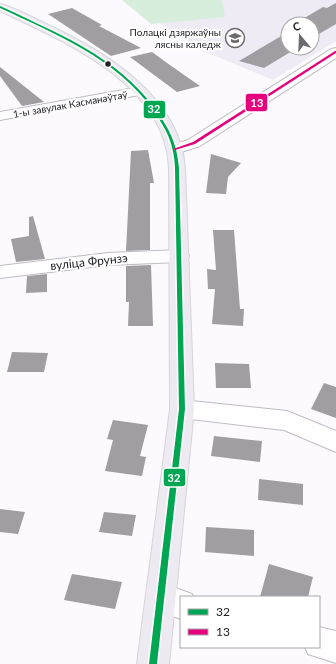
<svg xmlns="http://www.w3.org/2000/svg" width="336" height="664" font-family="Lato,sans-serif">
  <rect width="100%" height="100%" fill="#fcfafe"/>
  <!-- built -->
  <path fill="#eeebf4" fill-rule="evenodd" d="M126,0H336V41L273,80L206,52L175,34ZM288,24H312V48H288Z"/>
  <!-- green -->
  <path fill="#d8eedc" d="M122,0H222L225,17L151,24Z"/>
  <!-- building -->
  <path fill="#a09ea2" d="M336,3V24L312,38V24H302L307,21L301,20L323,7L327,8Z
    M72,8L102,25L99,26L141,48L111,56L48,14Z
    M288,32V48H297L264,68L239,61Z
    M152,52L167,63L200,86L177,92L130,57Z
    M0,67L44,102L22,106L0,76Z
    M148,150L154,183H150V250L126,251L131,151Z
    M211,154L241,163L228,177L226,194L206,193Z
    M33,216L45,259L16,262L11,239L29,236V217Z
    M213,230H234L240,309H244L243,326L212,324L215,289H208L207,269L216,270Z
    M151,265L153,326H128L129,302H126V266Z
    M47,274V292L26,293L27,276Z
    M12,352L48,353L44,372H7Z
    M215,363L249,364L251,388H216Z
    M324,383L336,387V418L311,409Z
    M113,420L148,425L140,456L146,457L142,476L105,471L113,440L107,439Z
    M214,436L262,441L260,462L211,456Z
    M259,479L303,484V505L258,500Z
    M0,509L25,512L18,534L0,532Z
    M104,512L136,515L132,536L99,532Z
    M206,527L254,530V556L205,552Z
    M269,564L313,577L308,597H260Z
    M72,574L122,582L115,609L64,600Z"/>
  <g fill="none" stroke-linecap="round" stroke-linejoin="round">
    <!-- minor casing -->
    <g stroke="#bebcc0" stroke-width="2">
      <path id="minor" d="M336,48V58L200,146L175,154L169,152L167,149L169,146L188,140L331,49Z
        M140,87L145,88L147,91L145,94L0,120V112Z
        M179,250L186,252L189,256L186,260L179,262L108,265L0,278V266L108,253Z
        M182,400L287,411L336,431V452L284,430L182,418L173,416L170,409L173,402Z
        M161,583L192,594L193,597H181V619L150,608L146,598L150,588Z
        M319,627L336,631V663L308,654L305,647H319Z"/>
    </g>
    <!-- major casing -->
    <g stroke="#d6d5d7" stroke-width="2">
      <path id="major" d="M0,4C14,7 29,16 42,22C101,49 180,95 185,168L194,409L169,664H137L170,409L169,168C166,84 65,42 0,11Z"/>
    </g>
    <!-- minor -->
    <use href="#minor" fill="#fffeff" fill-rule="evenodd"/>
    <!-- major -->
    <use href="#major" fill="#edeaf2" fill-rule="evenodd"/>
    <!-- bus-1 casing -->
    <g stroke="#fff" stroke-width="3">
      <path id="bus-1" d="M0,6C12,11 24,17 36,23C82,44 126,68 156,110C170,130 177,144 179,168L185,409L157,664H149L179,409L175,168C174,144 167,130 153,110C116,58 55,34 0,8Z"/>
    </g>
    <!-- bus-2 casing -->
    <g stroke="#fff" stroke-width="3">
      <path id="bus-2" d="M335,51H336V53L195,144L175,150L173,149L193,142Z"/>
    </g>
    <!-- bus-1 -->
    <use href="#bus-1" fill="#00a651" fill-rule="evenodd"/>
    <!-- bus-2 -->
    <use href="#bus-2" fill="#e5007d" fill-rule="evenodd"/>
  </g>
  <!-- icons -->
  <defs>
    <g id="university-ring" transform="scale(1)"><circle r="9.5" fill="#fff" stroke="#6c6a6f" stroke-width="1.5"/><path d="M0-5L7-2L0 1L-7-2ZM-4 1L0 2.5L4 1V4Q0 6-4 4Z" fill="#6c6a6f"/></g>
  </defs>
  <g fill-rule="evenodd">
    <use href="#university-ring" x="235" y="38"/>
  </g>
  <!-- markers -->
  <circle fill="#1f1d22" stroke="#fff" stroke-width="1.5" cx="108" cy="64" r="3.5"/>
  <g text-anchor="middle" stroke-width="4" stroke-linejoin="round" paint-order="stroke">
    <!-- far-poi labels -->
    <g font-size="10" fill="#1f1d22" stroke="#fff" text-anchor="end">
      <text x="221" y="36">Полацкі дзяржаўны<tspan x="221" dy="12">лясны каледж</tspan></text>
    </g>
    <!-- far-street labels -->
    <g font-size="10" fill="#1f1d22" stroke="#fff">
      <text transform="translate(70 104) rotate(-10)" y="4">1-ы завулак Касманаўтаў</text>
    </g>
    <!-- street labels -->
    <g font-size="12" fill="#1f1d22" stroke="#fff">
      <text transform="translate(89 262) rotate(-6)" y="4">вуліца Фрунзэ</text>
    </g>
  </g>
  <g stroke="#fff" stroke-width="1.5">
    <rect x="245" y="93" width="23" height="19" rx="4" fill="#e5007d"/>
    <rect x="143" y="100" width="23" height="19" rx="4" fill="#00a651"/>
    <rect x="163" y="468" width="23" height="19" rx="4" fill="#00a651"/>
  </g>
  <g font-size="11" text-anchor="middle" font-weight="bold" fill="#fff">
    <text x="257" y="107">13</text>
    <text x="154" y="113">32</text>
    <text x="174" y="482">32</text>
  </g>
  <!-- legend -->
  <rect x="180" y="596" width="140" height="52" fill="#ffffff" stroke="#a5a5a7"/>
  <rect x="188" y="609" width="20" height="6" fill="#00a651" stroke="#a5a5a7"/>
  <text x="216" y="616" font-size="12" fill="#1f1d22">32</text>
  <rect x="188" y="629" width="20" height="6" fill="#e5007d" stroke="#a5a5a7"/>
  <text x="216" y="636" font-size="12" fill="#1f1d22">13</text>
  <!-- north arrow -->
  <g transform="translate(300 36) rotate(341)"><circle r="19" fill="#ffffff" stroke="#a5a5a7"/>
  <path d="M0-3L7 15L0 10L-7 15Z" fill="#6c6a6f"/>
  <text y="-6" font-size="11" font-weight="bold" text-anchor="middle" fill="#1f1d22">С</text>
  </g>
</svg>
